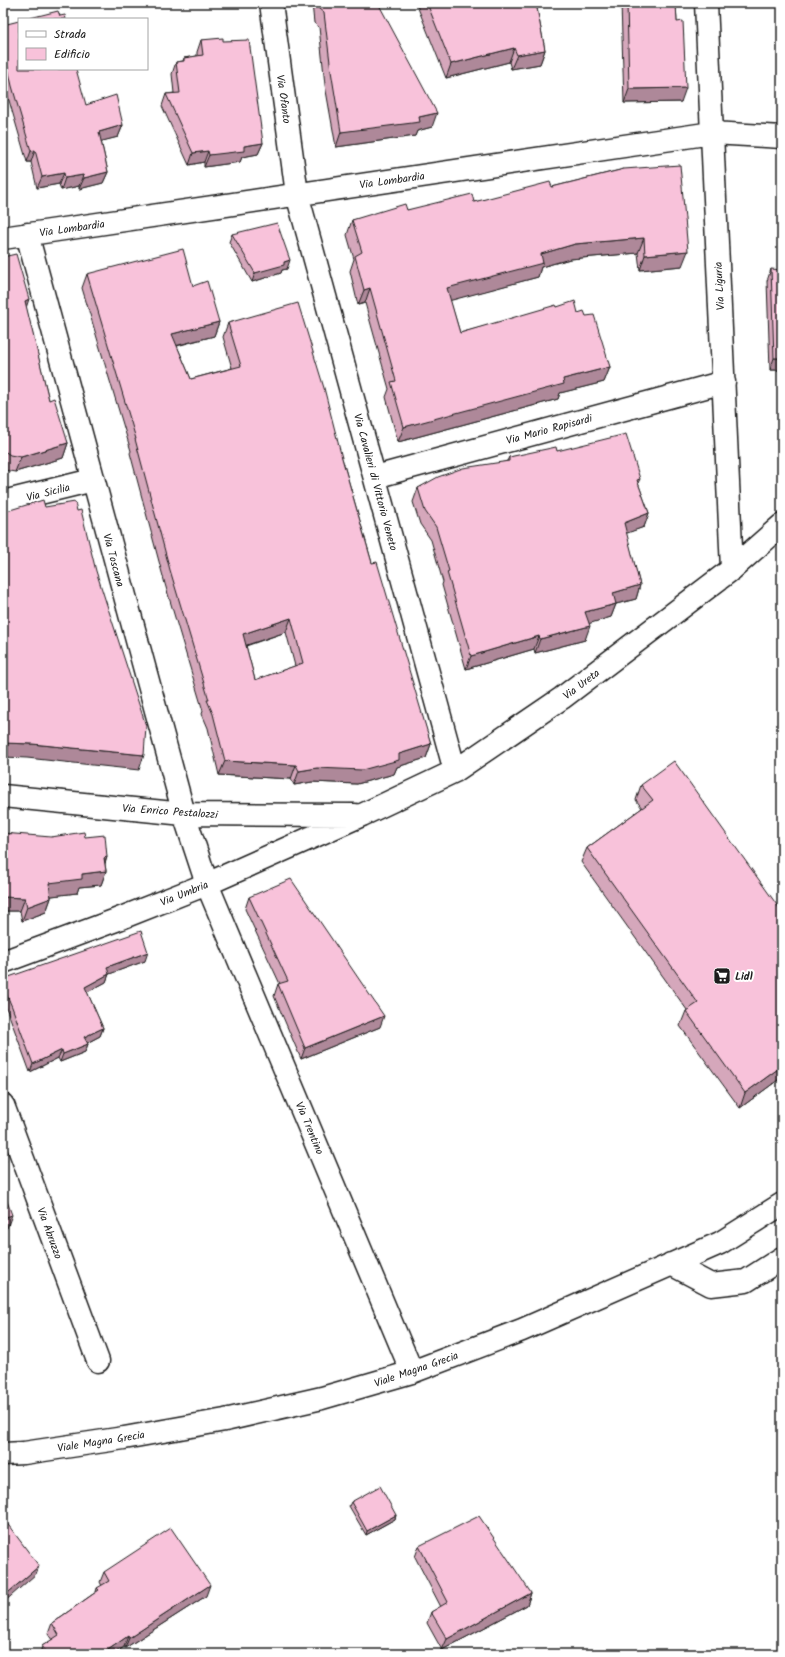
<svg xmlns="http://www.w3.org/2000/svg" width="785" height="1657" font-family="Kalam,sans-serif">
  <rect width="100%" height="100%" fill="#fff"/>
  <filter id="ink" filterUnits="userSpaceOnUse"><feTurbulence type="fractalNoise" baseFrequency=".025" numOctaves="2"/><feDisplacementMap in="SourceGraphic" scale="8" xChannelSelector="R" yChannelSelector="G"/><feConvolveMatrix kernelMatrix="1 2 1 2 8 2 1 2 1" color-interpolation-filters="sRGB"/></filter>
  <g filter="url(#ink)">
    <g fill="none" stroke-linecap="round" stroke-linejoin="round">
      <!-- minor casing -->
      <g stroke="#1c1c1c" stroke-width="25">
        <path id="minor" d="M271,3L297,194L455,771
          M706,3L732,569
          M27,234L184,814L207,884L412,1372
          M3,238L712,133L782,137
          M375,477L724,382
          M3,502L93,480
          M3,796L184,814L355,815
          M3,962L116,920L207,884L362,815L455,771L562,698L732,569L782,525
          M3,1105L98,1361
          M671,1264L711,1285L746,1281L782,1258
          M3,1454L24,1453L124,1438L225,1420L322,1398L412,1372L522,1330L720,1243L782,1204"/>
      </g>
      <!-- minor -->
      <use href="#minor" stroke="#fff" stroke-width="22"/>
    </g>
    <!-- wall -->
    <path fill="#d5a7bb" stroke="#1c1c1c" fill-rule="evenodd" d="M312,3H378L432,127L417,131L415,136L336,147L325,85L319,27L314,23Z
      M416,3H536L545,50L540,64L511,69L509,62L446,78Z
      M621,3H676L681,102L624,103Z
      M3,25L86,105L123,125L118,137L101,141L108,172L103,183L79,189V186L61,190L59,184L37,188L31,162H27L8,97L3,75Z
      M201,40L223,41L263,143L258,154L242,157L240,162L204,167V162L189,165L162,106L166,94L174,93L172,74L176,62L183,61L184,58L197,56V52Z
      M624,169L682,266L640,270L638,253L570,259L541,267L538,277L450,300L460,333L557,307L578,313L586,316L610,367L604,382L560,393L558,399L398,442L386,397L389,389L365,303L358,305L350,271L354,259L347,235L352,220L407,210L474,202L552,187Z
      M232,234L287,269L282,270L281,273L252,282L229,242Z
      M3,257L26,307L49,400L68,443L63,458L15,472L4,470L3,469Z
      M771,269L782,370H770L767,281Z
      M87,274L193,286L219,322L214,336L177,346L191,379L232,368L223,337L228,323L342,458L372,563L431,744L426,758L397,767L394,774L357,784L312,782L294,785L291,779L219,775L208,728L202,714L203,711L165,584L130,453L131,451L82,288ZM286,632L295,666L255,680L246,646Z
      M557,451L640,479L638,483L649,513L644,527L626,533L640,585L636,599L616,604L611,617L589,623L585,640L535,653L534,649L466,669L442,585L443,582L431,540L420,524L413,502L418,488L507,461L509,457Z
      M641,785L782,912V1077L740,1108L680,1026L686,1011L687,1010L581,862L587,848L642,808L636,800Z
      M51,837H85L107,857L105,864L106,871L101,885L79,887L77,893L51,896V898L46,912L22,921L20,911H3Z
      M249,897L380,1027L301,1059L274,996L278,984H280L245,909Z
      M145,961L109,974L106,982L87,992L103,1028L100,1036L87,1043L88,1044L85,1052L60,1062L58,1058L30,1072L9,1015L3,1001V979Z
      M351,1502L396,1515L395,1519L366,1535L349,1506Z
      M419,1546L531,1593L527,1605L442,1650L427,1623L431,1612L441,1607L415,1557Z
      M104,1572L206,1596L125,1648L124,1647L113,1654H40L42,1646L52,1640L48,1634L52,1623L96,1592L97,1588L102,1586L100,1582Z"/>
    <!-- shaded-wall -->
    <path fill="#ae8899" stroke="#1c1c1c" d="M514,48L509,62L446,78L451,64Z
      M545,50L540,64L511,69L517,55Z
      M686,88L681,102L624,103L629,89Z
      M437,113L432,127L417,131L415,136L336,147L341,132L419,117Z
      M123,125L118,137L95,143L99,132Z
      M263,143L258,154L242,157L240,162L204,167L209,155L244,146Z
      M35,150L31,162H27L31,151Z
      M208,151L204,162L189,165L193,153Z
      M108,172L103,183L79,189L84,178Z
      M64,173L59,184L37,188L42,177Z
      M83,175L79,186L61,190L65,178Z
      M644,238L638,253L570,259L541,267L538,277L441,303L447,288L541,254L575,244Z
      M688,251L682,266L640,270L645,255Z
      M290,260L287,269L282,270L281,273L252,282L255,273Z
      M370,288L365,303L358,305L364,290Z
      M29,299L24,314L25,301Z
      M219,322L214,336L167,348L172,334Z
      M774,358H782V370H770Z
      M610,367L604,382L560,393L558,399L398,442L404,427L563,379Z
      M68,443L63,458L15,472L21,457Z
      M649,513L644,527L619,536L624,523Z
      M640,585L636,599L608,606L613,593Z
      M616,604L611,617L581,626L585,612Z
      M291,618L286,632L238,648L243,634Z
      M590,626L585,640L535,653L540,639Z
      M539,636L534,649L466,669L471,656Z
      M3,743L32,744L144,755L139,770L27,758L3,757Z
      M431,744L426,758L397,767L394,774L357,784L312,782L294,785L299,771L399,754Z
      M225,761L296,765L291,779L219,775Z
      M107,857L102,871L104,858Z
      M106,871L101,885L79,887L77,893L44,897L49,883L82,874Z
      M3,897L25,898L20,911H3Z
      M51,898L46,912L22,921L27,907Z
      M148,952L145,961L104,976L107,967Z
      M109,974L106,982L82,995L85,987Z
      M384,1016L380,1027L301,1059L305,1048Z
      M103,1028L100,1036L81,1046L84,1037Z
      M88,1044L85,1052L60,1062L63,1054Z
      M62,1050L58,1058L30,1072L33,1064Z
      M782,1066V1077L740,1108L745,1093Z
      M6,1161L3,1170V1162Z
      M12,1215L7,1228L3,1230V1218Z
      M396,1515L395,1519L366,1535L367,1531Z
      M39,1566L36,1574L3,1603V1597Z
      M210,1585L206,1596L125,1648L129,1638Z
      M531,1593L527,1605L442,1650L447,1639Z
      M128,1636L124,1647L113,1654H102Z"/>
    <!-- building -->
    <path fill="#f8c2da" stroke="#1c1c1c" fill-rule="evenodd" d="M319,3H378L437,113L419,117L420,122L341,132L331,71L324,13L319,9Z
      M427,3H536L545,50L517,55L514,48L451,64Z
      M627,3H676L677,22L683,21L686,88L629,89Z
      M58,11L60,16L65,15L66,19H26Z
      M19,21V69H76L86,105L116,95L123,125L99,132L108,172L84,178L83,175L65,178L64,173L42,177L35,150L31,151L12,86L3,45V38L6,37L3,25Z
      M223,38V41L249,40L263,143L244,146V151L209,155L208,151L193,153L166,94L180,93L176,62L184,61V58L203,55L201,40Z
      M680,165L688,251L645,255L644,238L575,244L541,254L543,263L447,288L460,333L556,305L557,307L575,301L578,313L584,311L586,316L594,315L610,367L563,379L564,384L404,427L391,382L396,381L370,288L364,290L355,256L362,252L352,220L405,204L407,210L472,194L474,202L550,182L552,187L624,169Z
      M277,223L290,260L284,262V265L255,273L232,234Z
      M183,249L193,286L207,281L219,322L172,334L191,379L241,366L228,323L298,303L324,388L342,458L372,563L377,562L431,744L399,754V760L362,770L317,768L299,771L296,765L225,761L213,714L207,700H209L170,570L135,439H136L87,274ZM291,618L303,663L255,680L243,634Z
      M16,254L29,299L25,301L49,400L54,398L68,443L21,457L10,455L3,450V257Z
      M771,269L782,270V358H774Z
      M626,434L640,479L637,480L649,513L624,523L640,585L613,593L616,604L585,612L590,626L540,639L539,636L471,656L447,572L449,571L436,527L425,511L418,488L438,477L463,468L509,461V457L556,447L557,451Z
      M43,500L45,507L75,502L77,511L81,510L96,571L146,726L144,755L32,744L3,743V511L10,510Z
      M674,761L782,912V1066L745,1093L686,1011L698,1003L587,848L653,800L641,785Z
      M84,832L85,837L105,835L107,857L104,858L106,871L82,874V879L49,883L51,898L27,907L25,898L3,897V833L51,837Z
      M291,879L384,1016L305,1048L278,984L288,981L249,897Z
      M141,931L148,952L107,967L109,974L85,987L103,1028L84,1037L88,1044L63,1054L62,1050L33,1064L12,1007L3,986V979Z
      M3,1152L6,1161L3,1162Z
      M3,1190L12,1215L3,1218Z
      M380,1486L396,1515L367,1531L351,1502Z
      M479,1516L531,1593L447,1639L431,1612L448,1602L419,1546Z
      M3,1518L39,1566L3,1597Z
      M171,1528L210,1585L129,1638L128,1636L102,1654H48L42,1646L59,1635L52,1623L99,1590L97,1588L109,1581L104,1572Z"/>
  </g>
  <!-- icons -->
  <defs>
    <g id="supermarket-square" transform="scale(0.9)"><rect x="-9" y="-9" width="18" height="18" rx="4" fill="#1c1c1c" stroke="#fff"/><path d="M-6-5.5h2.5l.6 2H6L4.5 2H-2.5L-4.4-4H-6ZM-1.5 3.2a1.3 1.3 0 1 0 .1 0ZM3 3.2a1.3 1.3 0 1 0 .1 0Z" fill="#fff"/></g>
  </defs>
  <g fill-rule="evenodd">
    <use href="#supermarket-square" x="722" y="976"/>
  </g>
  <g text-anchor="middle" stroke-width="4" stroke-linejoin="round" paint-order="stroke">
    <!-- street labels -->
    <g font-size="11" fill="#1c1c1c" stroke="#fff">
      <text transform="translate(284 99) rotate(82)" y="4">Via Ofanto</text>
      <text transform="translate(392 180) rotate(-8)" y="4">Via Lombardia</text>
      <text transform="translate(72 228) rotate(-8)" y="4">Via Lombardia</text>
      <text transform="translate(719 286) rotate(-93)" y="4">Via Liguria</text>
      <text transform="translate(549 429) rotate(-15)" y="4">Via Mario Rapisardi</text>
      <text transform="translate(376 482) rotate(75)" y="4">Via Cavalieri di Vittorio Veneto</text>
      <text transform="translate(48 492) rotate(-14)" y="4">Via Sicilia</text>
      <text transform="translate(114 560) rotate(75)" y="4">Via Toscana</text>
      <text transform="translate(581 684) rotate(-37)" y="4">Via Ureta</text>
      <text transform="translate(170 811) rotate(4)" y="4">Via Enrico Pestalozzi</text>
      <text transform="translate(184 893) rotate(-22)" y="4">Via Umbria</text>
      <text transform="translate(310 1128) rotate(67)" y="4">Via Trentino</text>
      <text transform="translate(50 1233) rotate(70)" y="4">Via Abruzzo</text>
      <text transform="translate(416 1369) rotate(-19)" y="4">Viale Magna Grecia</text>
      <text transform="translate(101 1441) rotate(-9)" y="4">Viale Magna Grecia</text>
    </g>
    <!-- poi labels -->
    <g font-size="11" font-weight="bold" fill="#1c1c1c" stroke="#fff" text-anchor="start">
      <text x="735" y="980">Lidl</text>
    </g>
  </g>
  <!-- margin -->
  <rect width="785" height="1657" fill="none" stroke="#fff" stroke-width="16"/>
  <rect x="8" y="8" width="769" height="1641" fill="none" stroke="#1c1c1c" stroke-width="1.5" filter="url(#ink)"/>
  <!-- legend -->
  <rect x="18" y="18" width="130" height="52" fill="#ffffff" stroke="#a4a4a4"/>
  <rect x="26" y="31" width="20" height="6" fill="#ffffff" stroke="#a4a4a4"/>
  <text x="54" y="38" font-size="12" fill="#1c1c1c">Strada</text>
  <rect x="26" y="48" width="20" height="12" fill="#f8c2da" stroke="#a4a4a4"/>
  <text x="54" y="58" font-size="12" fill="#1c1c1c">Edificio</text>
</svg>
